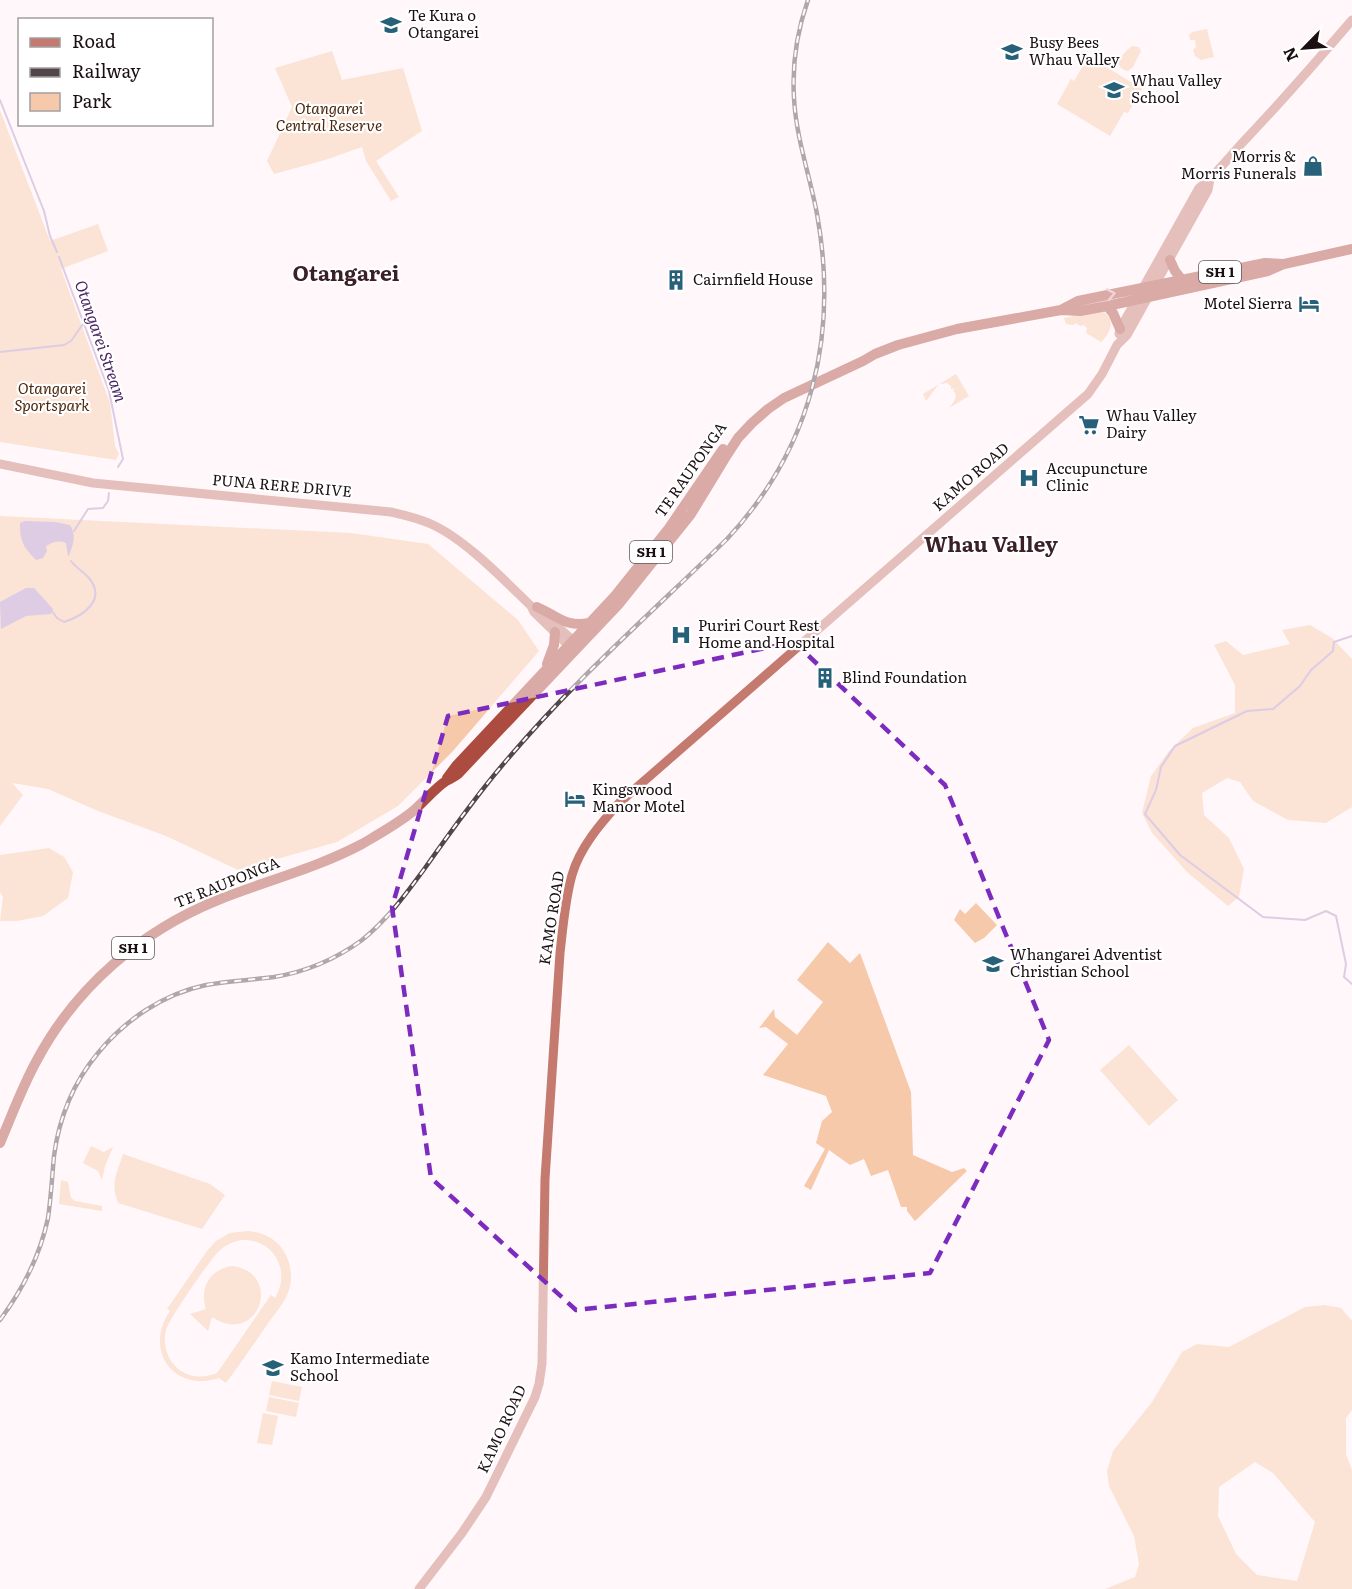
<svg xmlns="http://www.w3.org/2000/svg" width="1352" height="1589" font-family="Literata,serif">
  <rect width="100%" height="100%" fill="#fff7f9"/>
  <!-- green -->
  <path fill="#f6c9ab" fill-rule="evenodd" d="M1207,29L1214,57L1201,60L1195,56L1193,50L1196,47L1195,40H1190L1189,35L1192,32Z
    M1132,46L1139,47L1141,51L1133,67L1128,71C1110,67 1123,53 1132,46Z
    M332,51L342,80L403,68L422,131L376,161L399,197L391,201L366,161L362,147L325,160L274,174L267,161L292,107L275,68Z
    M1089,56L1142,89L1128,113L1124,112L1110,136L1057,104L1071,79L1074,81Z
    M0,110L50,241L98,224L108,251L61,269L110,403L115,446L119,454L116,460L0,442Z
    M1100,311C1117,315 1111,334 1101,342L1086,333L1087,328L1084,325L1080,326L1076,323L1073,325L1066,324L1064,318Z
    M956,374L969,396L949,408C954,402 959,397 953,390L955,388L951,389V386L947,383L939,384L926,401L923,394Z
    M0,516L351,533L428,544L518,620L539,651L453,751L398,806L337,842L238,870L166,836L98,811L48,789L12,783L23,795L0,826Z
    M1310,625L1332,638L1352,659V807L1326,823L1288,820L1253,801L1240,782L1227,778L1202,793L1204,815L1229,838L1244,869L1239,897L1228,906L1188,873L1152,833L1142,813L1151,776L1169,751L1193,728L1235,713V685L1214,645L1226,641L1243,655L1290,644L1282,630Z
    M49,848L64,857L73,872L68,898L43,916L16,921H0L3,897L0,892V855Z
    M976,903L997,925L984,938L975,943L954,920L960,909L965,914Z
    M828,942L850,963L860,953L911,1092L913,1155L952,1172L964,1168L967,1171L915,1221L907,1211V1207H901L888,1170L871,1176L864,1159L850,1165L829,1150L811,1190L804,1186L825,1149L816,1143L822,1121L832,1112L826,1096L763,1075L788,1044L766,1027L759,1028L774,1009L775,1017L797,1035L823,1002L797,980Z
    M1129,1045L1178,1100L1149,1126L1100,1070Z
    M91,1146L104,1152L113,1147L105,1166L102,1180L98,1171L83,1163Z
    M123,1154L210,1184L225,1195L202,1229L118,1203C110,1182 117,1174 123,1154Z
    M61,1180L68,1182L71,1198L75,1201L102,1206V1211L59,1204Z
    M248,1231C262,1232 275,1238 283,1250C291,1262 293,1277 289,1290C285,1302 276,1312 269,1322C255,1342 241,1363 226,1383L219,1378C174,1393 143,1350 170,1311L167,1309L207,1251L216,1241L230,1233ZM241,1240C273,1238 292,1270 275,1298L271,1295L217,1373C205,1378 192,1378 181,1371C168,1362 162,1345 166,1330C169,1319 211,1258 220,1250C227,1244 233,1242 241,1240Z
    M232,1266C284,1272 259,1348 212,1317L208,1331L190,1314L206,1309C199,1288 210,1269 232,1266Z
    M1325,1305L1341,1308L1352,1321V1410L1346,1418V1454L1352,1470V1589H1088H1105L1135,1577L1139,1564L1134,1536L1109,1486L1107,1471L1113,1451L1152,1402L1182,1352L1197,1344L1229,1347L1305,1307ZM1255,1462L1273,1473L1315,1522L1297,1581L1257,1575L1236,1554L1218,1516L1219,1487Z
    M272,1381L302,1387L299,1401L269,1395Z
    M269,1397L299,1403L296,1417L266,1411Z
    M263,1413L278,1416L272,1445L257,1443Z"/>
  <!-- water -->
  <path fill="#b398cb" d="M25,521L55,522L70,525C77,537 73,544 69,556H68L66,543C59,540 52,542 46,546L47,551L43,558L36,560C23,546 20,542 20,523Z
    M26,588H34L53,609L51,614L26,616L1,629L0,602Z"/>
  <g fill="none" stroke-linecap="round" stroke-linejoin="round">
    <!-- stream -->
    <path stroke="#b398cb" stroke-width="2" d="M0,100L44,211L50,236L57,252
      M59,257L109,391L123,459L118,467
      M0,352L64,345L71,341L83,324
      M74,531L88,509L103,508L108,501L109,493
      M52,611L57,618L64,622C83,616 107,600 89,578C84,572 76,568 71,561
      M1352,636L1334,642L1333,651L1311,670L1300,686L1273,709L1247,711L1175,746L1161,767L1156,790L1145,814L1180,855L1263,917L1305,920L1326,911L1336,916L1346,964L1344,977L1352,984"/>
    <!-- secondary -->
    <path stroke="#c47a6f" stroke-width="9" d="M1119,334L1120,329L1199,188C1216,175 1229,157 1244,141C1281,102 1317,61 1352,20
      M0,464L93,483L391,512C404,515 418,518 431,524C465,539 504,580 531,606L534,612L573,650
      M545,615L577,644
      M419,1589L462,1533L486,1497L535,1397L539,1384L542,1364L545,1179L560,953C563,927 565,900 572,875C580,847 601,823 620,802L1088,394L1102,374L1117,345L1127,335L1208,190L1210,179"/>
    <!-- trunk -->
    <path stroke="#ac4c40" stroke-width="10" d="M1170,260L1175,271L1182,280
      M1107,306L1113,313L1120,329
      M1061,310L1078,301L1265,263L1284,264L1352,249
      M537,607C556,615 566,628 589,623
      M547,664L554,645L555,632
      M447,778L456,766L614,597L669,528L723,449
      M0,1143C12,1115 22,1087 37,1060C76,987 141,931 218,900C265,881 317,868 362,844C379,834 397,824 412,812C423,803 435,788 446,781C450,779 454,777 458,774L618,605L691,514L727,455L738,438L752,423L768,409L784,398L863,361L875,354L898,345L957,329L1061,310L1080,311L1107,306L1268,271L1284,264"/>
    <!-- rail casing -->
    <g stroke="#514649" stroke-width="4.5">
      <path id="rail" d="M0,1320C23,1289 40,1256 48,1218C51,1198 52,1177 54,1156C59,1118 73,1083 98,1053C125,1020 163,994 206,985C228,981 251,980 274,977C305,972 336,959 362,940C387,920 406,894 425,868C449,834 473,800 500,768C569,685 650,614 727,539C812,448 839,335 817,214C810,176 796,138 794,98C792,65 797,31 808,0"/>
    </g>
    <!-- rail -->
    <use href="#rail" stroke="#fff" stroke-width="2" stroke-dasharray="7" stroke-linecap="butt"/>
  </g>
  <!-- one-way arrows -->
  <defs><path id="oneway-chevron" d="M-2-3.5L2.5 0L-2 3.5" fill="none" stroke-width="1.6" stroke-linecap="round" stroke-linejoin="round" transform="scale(1.5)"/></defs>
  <use stroke="#daaea9" href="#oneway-chevron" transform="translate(1111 294) rotate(-11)"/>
  <!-- marked area -->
  <path d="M0 0H1352V1589H0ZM794,642L945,785L1049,1040L930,1273L576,1310L431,1178L392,907L448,716Z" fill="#fff7f9" fill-opacity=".55" fill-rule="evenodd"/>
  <path fill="none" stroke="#7b2cbf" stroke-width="4.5" stroke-dasharray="12 8" stroke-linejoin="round" d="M794,642L945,785L1049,1040L930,1273L576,1310L431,1178L392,907L448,716Z"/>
  <!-- icons -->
  <defs>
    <g id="school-bare" transform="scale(1.62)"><path d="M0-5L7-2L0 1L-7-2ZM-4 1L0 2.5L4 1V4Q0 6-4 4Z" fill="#266079" stroke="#fff" stroke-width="2.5" paint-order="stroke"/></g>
    <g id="shop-bare" transform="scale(1.62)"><path d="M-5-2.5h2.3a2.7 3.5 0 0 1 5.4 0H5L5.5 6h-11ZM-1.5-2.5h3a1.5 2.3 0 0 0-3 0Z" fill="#266079" stroke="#fff" stroke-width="2.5" paint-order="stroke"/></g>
    <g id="building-bare" transform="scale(1.62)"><path d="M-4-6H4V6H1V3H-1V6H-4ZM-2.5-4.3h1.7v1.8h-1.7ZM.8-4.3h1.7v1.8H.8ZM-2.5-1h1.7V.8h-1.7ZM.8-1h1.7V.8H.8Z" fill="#266079" stroke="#fff" stroke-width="2.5" paint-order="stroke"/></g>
    <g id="hotel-bare" transform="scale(1.62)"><path d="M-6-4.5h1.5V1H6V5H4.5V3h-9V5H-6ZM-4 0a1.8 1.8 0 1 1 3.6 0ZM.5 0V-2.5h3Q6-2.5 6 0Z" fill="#266079" stroke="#fff" stroke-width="2.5" paint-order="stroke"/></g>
    <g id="supermarket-bare" transform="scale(1.62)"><path d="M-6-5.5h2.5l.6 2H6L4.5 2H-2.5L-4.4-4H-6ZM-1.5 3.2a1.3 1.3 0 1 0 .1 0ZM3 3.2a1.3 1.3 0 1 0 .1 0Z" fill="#266079" stroke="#fff" stroke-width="2.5" paint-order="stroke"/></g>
    <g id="hospital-bare" transform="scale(1.62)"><path d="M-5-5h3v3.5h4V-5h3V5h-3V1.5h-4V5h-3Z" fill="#266079" stroke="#fff" stroke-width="2.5" paint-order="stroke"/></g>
  </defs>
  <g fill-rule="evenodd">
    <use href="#school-bare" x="391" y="25"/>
    <use href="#school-bare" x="1012" y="52"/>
    <use href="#school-bare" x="1114" y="90"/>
    <use href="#shop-bare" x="1313" y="166"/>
    <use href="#building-bare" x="676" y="280"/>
    <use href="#hotel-bare" x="1309" y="304"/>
    <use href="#supermarket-bare" x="1089" y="425"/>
    <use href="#hospital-bare" x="1029" y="478"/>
    <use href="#hospital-bare" x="681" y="635"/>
    <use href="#building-bare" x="825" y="678"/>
    <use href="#hotel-bare" x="575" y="799"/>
    <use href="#school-bare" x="993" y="964"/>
    <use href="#school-bare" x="273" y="1368"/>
  </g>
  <g text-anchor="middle" stroke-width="4.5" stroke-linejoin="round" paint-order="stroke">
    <!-- shield labels -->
    <g fill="#fff" stroke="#5f5759" stroke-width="1.5">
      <rect x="1199" y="261" width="42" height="22" rx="4.5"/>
      <rect x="630" y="541" width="42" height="22" rx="4.5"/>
      <rect x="112" y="937" width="42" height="22" rx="4.5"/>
    </g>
    <g font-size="14" font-weight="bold" fill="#1b0f12">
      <text x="1220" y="277">SH 1</text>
      <text x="651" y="557">SH 1</text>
      <text x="133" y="953">SH 1</text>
    </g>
    <!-- poi labels -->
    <g font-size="15" fill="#1b0f12" stroke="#fff" text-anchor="start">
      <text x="408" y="21">Te Kura o<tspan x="408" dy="17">Otangarei</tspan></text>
      <text x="1029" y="48">Busy Bees<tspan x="1029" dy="17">Whau Valley</tspan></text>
      <text x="1131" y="86">Whau Valley<tspan x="1131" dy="17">School</tspan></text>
      <text x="1296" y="162" text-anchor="end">Morris &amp;<tspan x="1296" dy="17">Morris Funerals</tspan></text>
      <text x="693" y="285">Cairnfield House</text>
      <text x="1292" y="309" text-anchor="end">Motel Sierra</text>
      <text x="1106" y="421">Whau Valley<tspan x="1106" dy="17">Dairy</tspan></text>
      <text x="1046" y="474">Accupuncture<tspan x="1046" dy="17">Clinic</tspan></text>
      <text x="698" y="631">Puriri Court Rest<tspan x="698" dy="17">Home and Hospital</tspan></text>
      <text x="842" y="683">Blind Foundation</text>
      <text x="592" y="795">Kingswood<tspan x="592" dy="17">Manor Motel</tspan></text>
      <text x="1010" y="960">Whangarei Adventist<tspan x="1010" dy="17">Christian School</tspan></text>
      <text x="290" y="1364">Kamo Intermediate<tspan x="290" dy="17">School</tspan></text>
    </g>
    <!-- park labels -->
    <g font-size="15" font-style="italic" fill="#4b280d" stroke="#fff">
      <text x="329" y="114">Otangarei<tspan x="329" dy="17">Central Reserve</tspan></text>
      <text x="52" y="394">Otangarei<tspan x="52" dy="17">Sportspark</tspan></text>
    </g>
    <!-- street labels -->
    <g font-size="15" fill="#1b0f12" stroke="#fff">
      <text transform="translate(691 470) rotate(-55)" y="5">TE RAUPONGA</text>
      <text transform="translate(971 477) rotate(-41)" y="5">KAMO ROAD</text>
      <text transform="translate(282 486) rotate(5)" y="5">PUNA RERE DRIVE</text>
      <text transform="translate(227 883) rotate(-22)" y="5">TE RAUPONGA</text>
      <text transform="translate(552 918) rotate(-81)" y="5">KAMO ROAD</text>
      <text transform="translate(502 1429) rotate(-65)" y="5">KAMO ROAD</text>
    </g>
    <!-- water labels -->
    <g font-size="16" font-style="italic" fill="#492563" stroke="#fff">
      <text transform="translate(101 341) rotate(71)" y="6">Otangarei Stream</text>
    </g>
    <!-- district labels -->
    <g font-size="21" font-weight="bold" fill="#3b2027" stroke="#fff">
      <text x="346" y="281">Otangarei</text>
      <text x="991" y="552">Whau Valley</text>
    </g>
  </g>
  <!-- legend -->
  <rect x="18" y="18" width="195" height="108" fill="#ffffff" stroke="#a49fa0" stroke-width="1.5"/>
  <rect x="30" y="38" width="30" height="9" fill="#c47a6f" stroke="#a49fa0" stroke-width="1.5"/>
  <text x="72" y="48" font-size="18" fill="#1b0f12">Road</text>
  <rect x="30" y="68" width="30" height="9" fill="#514649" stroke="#a49fa0" stroke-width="1.5"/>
  <text x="72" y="78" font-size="18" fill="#1b0f12">Railway</text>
  <rect x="30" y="93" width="30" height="18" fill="#f6c9ab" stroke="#a49fa0" stroke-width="1.5"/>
  <text x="72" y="108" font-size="18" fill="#1b0f12">Park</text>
  <!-- north arrow -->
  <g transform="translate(1304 48) rotate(245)" stroke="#ffffff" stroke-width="4.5" paint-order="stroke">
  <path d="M0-4.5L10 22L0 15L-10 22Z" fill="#1b0f12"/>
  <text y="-9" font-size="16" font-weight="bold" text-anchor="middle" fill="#1b0f12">N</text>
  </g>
</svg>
